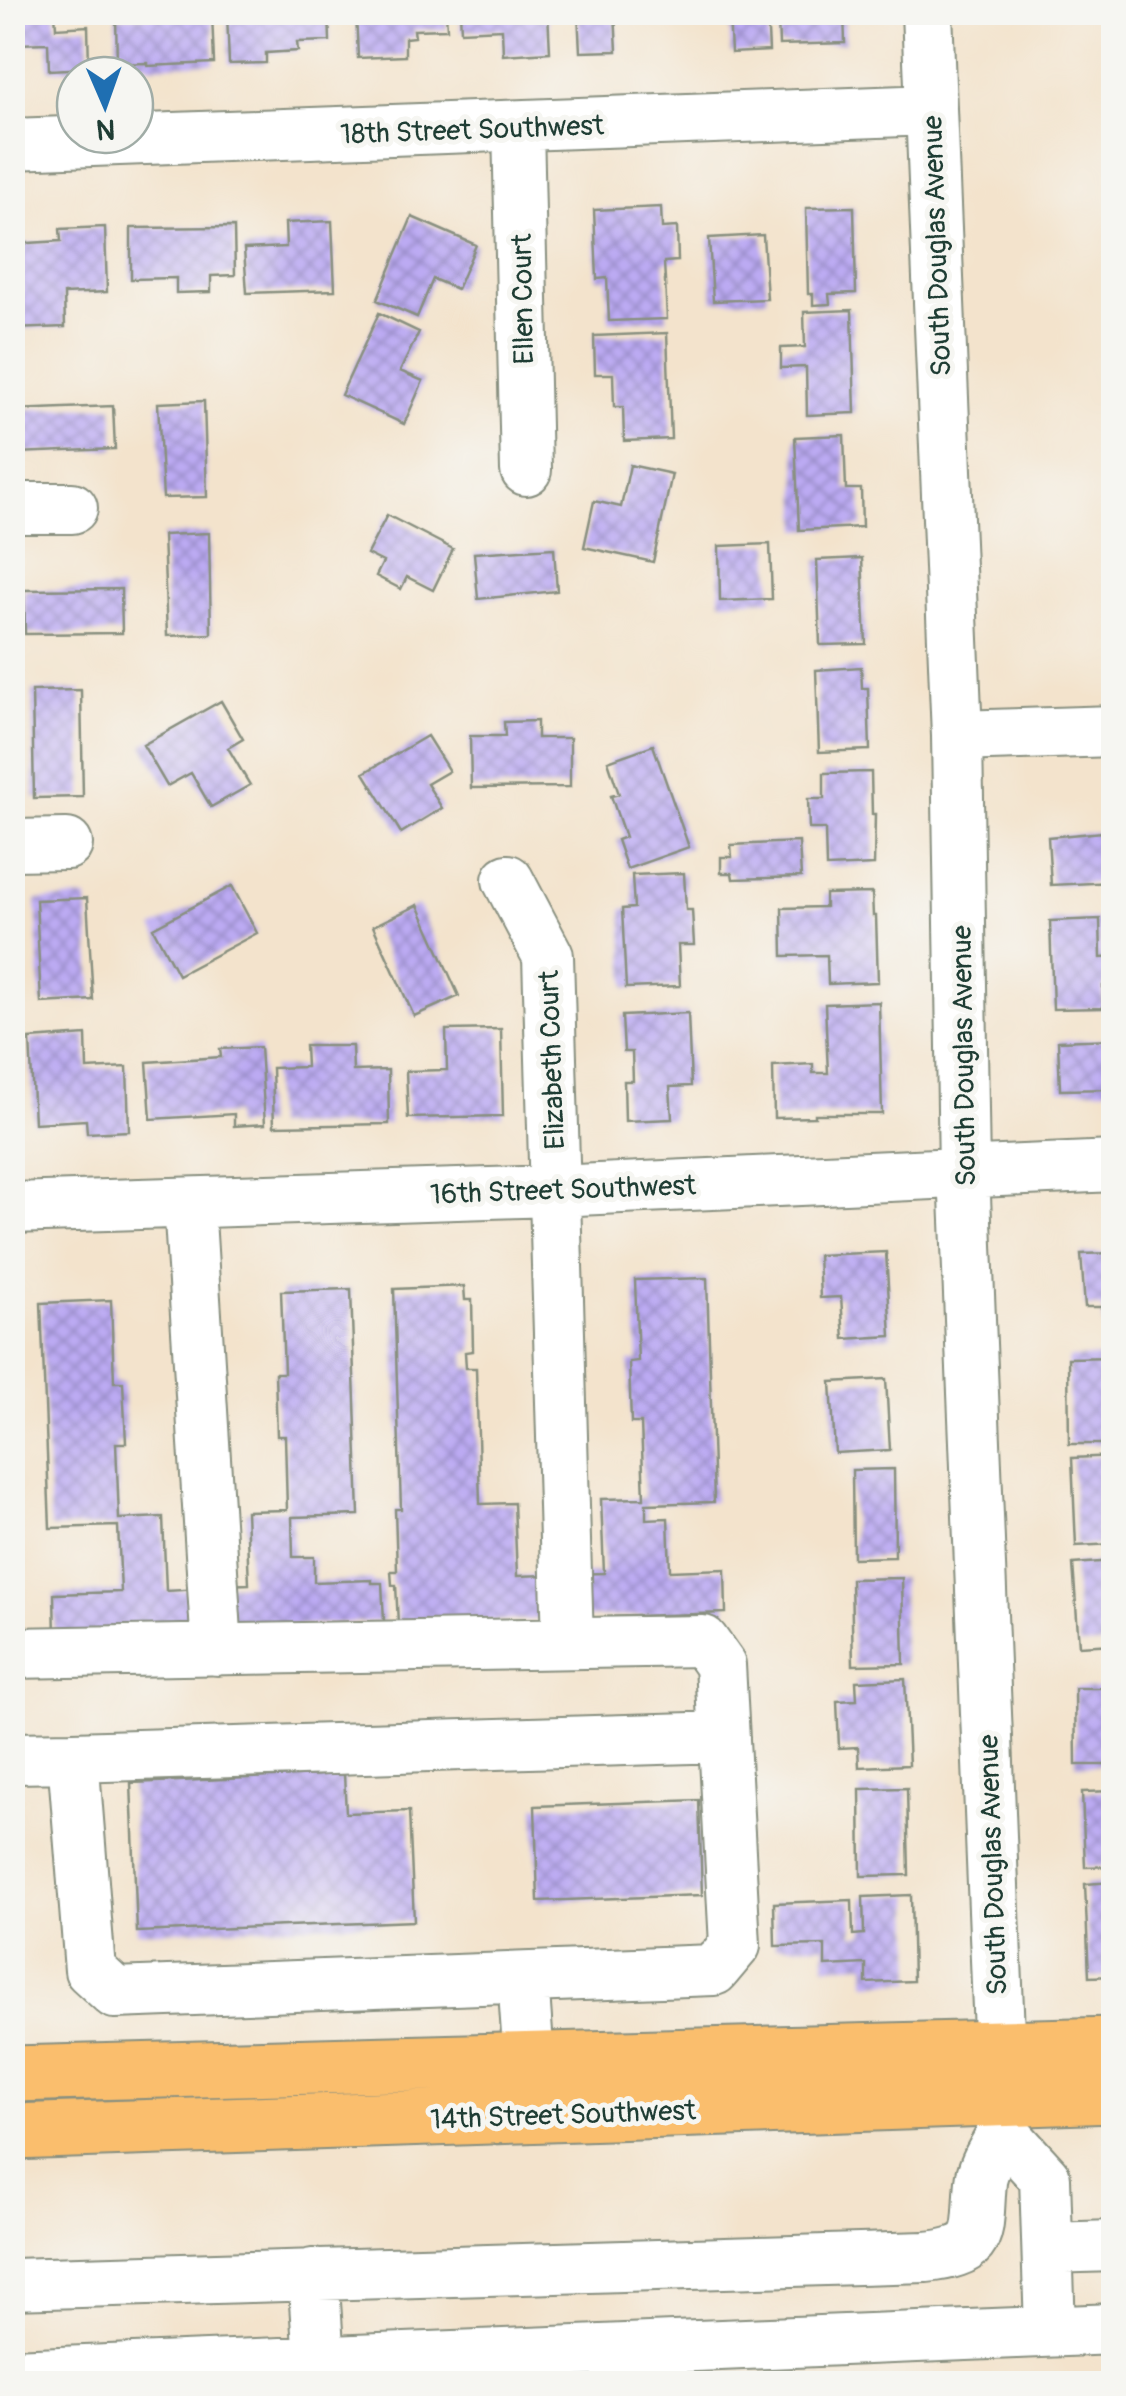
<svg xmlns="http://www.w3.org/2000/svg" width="1126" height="2396" font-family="Pangolin,sans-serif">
  <defs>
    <pattern id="building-cross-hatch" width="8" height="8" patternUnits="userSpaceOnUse" patternTransform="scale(2.5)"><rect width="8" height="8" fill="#bcaaf3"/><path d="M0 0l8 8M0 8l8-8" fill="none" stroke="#988cc6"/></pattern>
  </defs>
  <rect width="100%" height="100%" fill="#f6f6f2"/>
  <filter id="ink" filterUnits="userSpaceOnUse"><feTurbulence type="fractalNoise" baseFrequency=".01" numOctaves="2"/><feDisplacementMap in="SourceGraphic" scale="20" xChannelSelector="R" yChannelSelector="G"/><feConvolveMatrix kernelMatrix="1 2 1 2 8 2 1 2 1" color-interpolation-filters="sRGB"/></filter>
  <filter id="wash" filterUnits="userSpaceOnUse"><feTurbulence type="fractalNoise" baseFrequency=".0048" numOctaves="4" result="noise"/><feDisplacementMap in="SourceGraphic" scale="40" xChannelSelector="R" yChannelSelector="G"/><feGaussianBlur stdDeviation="2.25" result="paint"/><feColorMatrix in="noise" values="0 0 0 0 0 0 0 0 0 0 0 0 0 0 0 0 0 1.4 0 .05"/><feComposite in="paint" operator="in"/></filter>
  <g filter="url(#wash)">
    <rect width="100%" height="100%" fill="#f3e3cc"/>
    <g id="blocks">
      <!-- building -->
      <path fill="url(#building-cross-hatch)" d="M12,12H55L56,28L88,26L89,68L49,70L48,43L16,44Z
        M227,12H329L330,41L297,42L298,51L266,53V63L229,64Z
        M356,12H446L447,29L414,30L415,37L405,38V56L358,58Z
        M460,12H548L550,52L503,55L502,29L461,31Z
        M578,12H615L617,51L580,52Z
        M729,12H767L769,51L731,53Z
        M800,12H844L845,43L779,45L778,17L800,16Z
        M212,13L214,63L148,66V63L117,64L116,17Z
        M661,207L662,228L677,227L678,261L664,262L667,319L609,321L607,278L597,279L594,210Z
        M854,207L856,293L829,294L830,304L813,305V294H808L806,208Z
        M412,217L476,245L457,289L433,279L417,317L377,300Z
        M332,221L335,290L247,293L244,249L286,247L285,223Z
        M105,227L107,292L64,294L65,327L12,329V244L61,241L60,229Z
        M234,227L235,275L211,276V292L176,293V278L131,279V228Z
        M763,235L767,299L713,301L709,238Z
        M852,310L855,413L807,415L806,367L781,368V348L805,347L804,312Z
        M379,313L419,332L400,371L423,381L404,424L341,395Z
        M667,333L671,439L624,441L623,407H614L613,374H595L594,336Z
        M204,401L207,497L163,498L158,403Z
        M113,406L115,449L16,453L14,410Z
        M844,435L846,489H861L862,527L799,530L795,437Z
        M630,465L672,474L653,562L584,547L594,501L621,507Z
        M387,515L453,549L433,590L407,577L401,589L376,576L383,562L367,554Z
        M209,533L211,634L167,636L163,535Z
        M770,544L772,599L720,601L719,546Z
        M554,548L557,591L478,599L474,553Z
        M862,558L866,644L820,645L817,560Z
        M121,589L122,633L25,634L24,590Z
        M861,667L862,688H868L870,750L819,752L816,670Z
        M81,690L83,797L34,798L32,691Z
        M221,701L243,739L228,748L250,785L211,807L191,773L167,786L143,745Z
        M537,721V738H570V787L471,788L470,736H505L504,722Z
        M427,736L449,771L427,784L442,808L401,833L364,773Z
        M653,745L689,847L627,869L617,840L625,837L611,796L619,794L608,761Z
        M871,772L872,814H875L874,865L826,867L825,829H809L808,799H824V773Z
        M1114,831V882L1051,885L1048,837Z
        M799,842L801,877L733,879L732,873H721V857H732L731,845Z
        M684,873L686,910H692L694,945H678L680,986L626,988L622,909L634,908L632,875Z
        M232,886L257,933L178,975L153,928Z
        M872,893L873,916H876L878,982L828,984L827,955L783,956L782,908L825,907V894Z
        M87,898L93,1000L41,1003L36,900Z
        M418,905L459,996L414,1016L373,926Z
        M1100,919L1101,958L1114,957V986H1103V1008L1053,1009L1050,921Z
        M879,1002L882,1114H815V1117L774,1118L773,1066L813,1064V1073H828L825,1004Z
        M688,1013L691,1086L670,1087L672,1119L625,1121L624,1081H633L632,1052H624L622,1016Z
        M501,1029L503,1116L408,1118L406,1071L447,1070L446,1030Z
        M86,1035L87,1069L127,1067L129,1131L87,1133L86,1120L34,1123L30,1039Z
        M1114,1039V1089L1060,1090L1058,1041Z
        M305,1046H352L353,1071L388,1070L389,1124L274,1126L272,1068L306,1067Z
        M260,1047L265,1124L234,1126V1114L151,1119L147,1062L221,1057L220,1049Z
        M886,1252L891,1336L844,1339L841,1297L820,1298L818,1255Z
        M1114,1253V1325L1103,1326L1102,1307H1085L1081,1254Z
        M707,1278L714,1502L646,1504V1519L668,1518L670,1571L725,1569L726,1613L574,1618L573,1574L604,1573L601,1499L644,1498L641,1423H631L629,1362L638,1361L635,1280Z
        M464,1286L465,1300H472L473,1351L465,1352L466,1368H476L480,1504L514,1503L517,1576L547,1575L548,1619L398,1624L396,1585H392L391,1571H397L395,1509H401L394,1289Z
        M351,1289L359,1515L292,1517L293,1557H314V1582L372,1580V1583H382L384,1621L225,1629L224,1585L249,1584L246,1511L287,1510L285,1436H277L275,1373H284L281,1291Z
        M111,1300L114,1382H123L126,1443H116L119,1519L163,1517L166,1591L201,1589L203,1633L55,1638L54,1594L121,1592L118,1526L50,1528L41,1303Z
        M1114,1357V1444H1069L1068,1358Z
        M886,1379L890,1450L835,1453L831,1382Z
        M1114,1456V1544L1076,1546L1072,1458Z
        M894,1469L895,1557L853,1558L852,1470Z
        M1114,1561V1644L1079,1646L1073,1564Z
        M902,1578L904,1664L853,1665L851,1579Z
        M905,1679L909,1765L859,1767L858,1747L839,1748L837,1701L857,1700L856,1681Z
        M1075,1688H1114V1765H1076Z
        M344,1774L346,1813L409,1811L414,1921L137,1932L131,1783Z
        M907,1788L909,1875L861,1876L860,1789Z
        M1114,1791V1866L1085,1867L1082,1792Z
        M699,1800L702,1895L538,1901L535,1806Z
        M1114,1882V1976L1089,1977L1085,1884Z
        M911,1895L913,1981L866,1983V1964L825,1966V1945L775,1946L774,1903L852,1900L853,1935L864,1934L863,1897Z"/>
    </g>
  </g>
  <g filter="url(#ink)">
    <use href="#blocks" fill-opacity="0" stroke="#899080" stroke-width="2.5"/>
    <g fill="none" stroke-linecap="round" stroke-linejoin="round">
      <!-- minor casing -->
      <g stroke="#899080" stroke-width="54">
        <path id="minor" d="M518,127L526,470
          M12,144L931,110
          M12,508H72
          M957,736L1114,731
          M12,845L67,844
          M508,880L548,956L568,1643
          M189,1203L217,1650
          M12,1208L554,1191L1114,1166
          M12,1653L703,1641L720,1665L735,1945L714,1970L115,1993L90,1970L73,1757L724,1737
          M12,1758L73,1757
          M523,1978L529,2061
          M1003,2132L1045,2178L1050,2330
          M1048,2248L1114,2246
          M313,2274L319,2360
          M12,2284L926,2257C987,2251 976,2232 981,2182C982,2166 996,2147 1003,2132L964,1171L957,736L927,12
          M12,2374L1114,2329"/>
      </g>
      <!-- major casing -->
      <g stroke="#899080" stroke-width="59">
        <path id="major" d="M12,2074L1114,2045
          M12,2132L1114,2095"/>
      </g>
      <!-- minor -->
      <use href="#minor" stroke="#fff" stroke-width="50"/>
      <!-- major -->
      <use href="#major" stroke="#fabe6d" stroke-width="55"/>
    </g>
  </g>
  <g text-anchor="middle" stroke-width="10" stroke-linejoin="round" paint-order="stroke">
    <!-- street labels -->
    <g font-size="28" fill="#1f3d34" stroke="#f6f6f2">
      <text transform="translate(472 129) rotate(-2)" y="10">18th Street Southwest</text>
      <text transform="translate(936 246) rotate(-92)" y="10">South Douglas Avenue</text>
      <text transform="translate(522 299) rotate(-91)" y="10">Ellen Court</text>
      <text transform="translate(963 1056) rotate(-91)" y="10">South Douglas Avenue</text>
      <text transform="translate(551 1060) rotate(-92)" y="10">Elizabeth Court</text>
      <text transform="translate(563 1189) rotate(-2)" y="10">16th Street Southwest</text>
      <text transform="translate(992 1865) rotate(-92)" y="10">South Douglas Avenue</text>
      <text transform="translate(563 2114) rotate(-2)" y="10">14th Street Southwest</text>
    </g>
  </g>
  <!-- margin -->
  <rect width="1126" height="2396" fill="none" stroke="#f6f6f2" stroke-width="50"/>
  <!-- north arrow -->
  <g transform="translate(105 105) rotate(178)"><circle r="48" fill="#f6f6f2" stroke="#a0aca6" stroke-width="2.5"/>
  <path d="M0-8L18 38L0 25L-18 38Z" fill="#1f6fb2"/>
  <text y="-15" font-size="28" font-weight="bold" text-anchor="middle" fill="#1f3d34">N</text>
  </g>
</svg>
